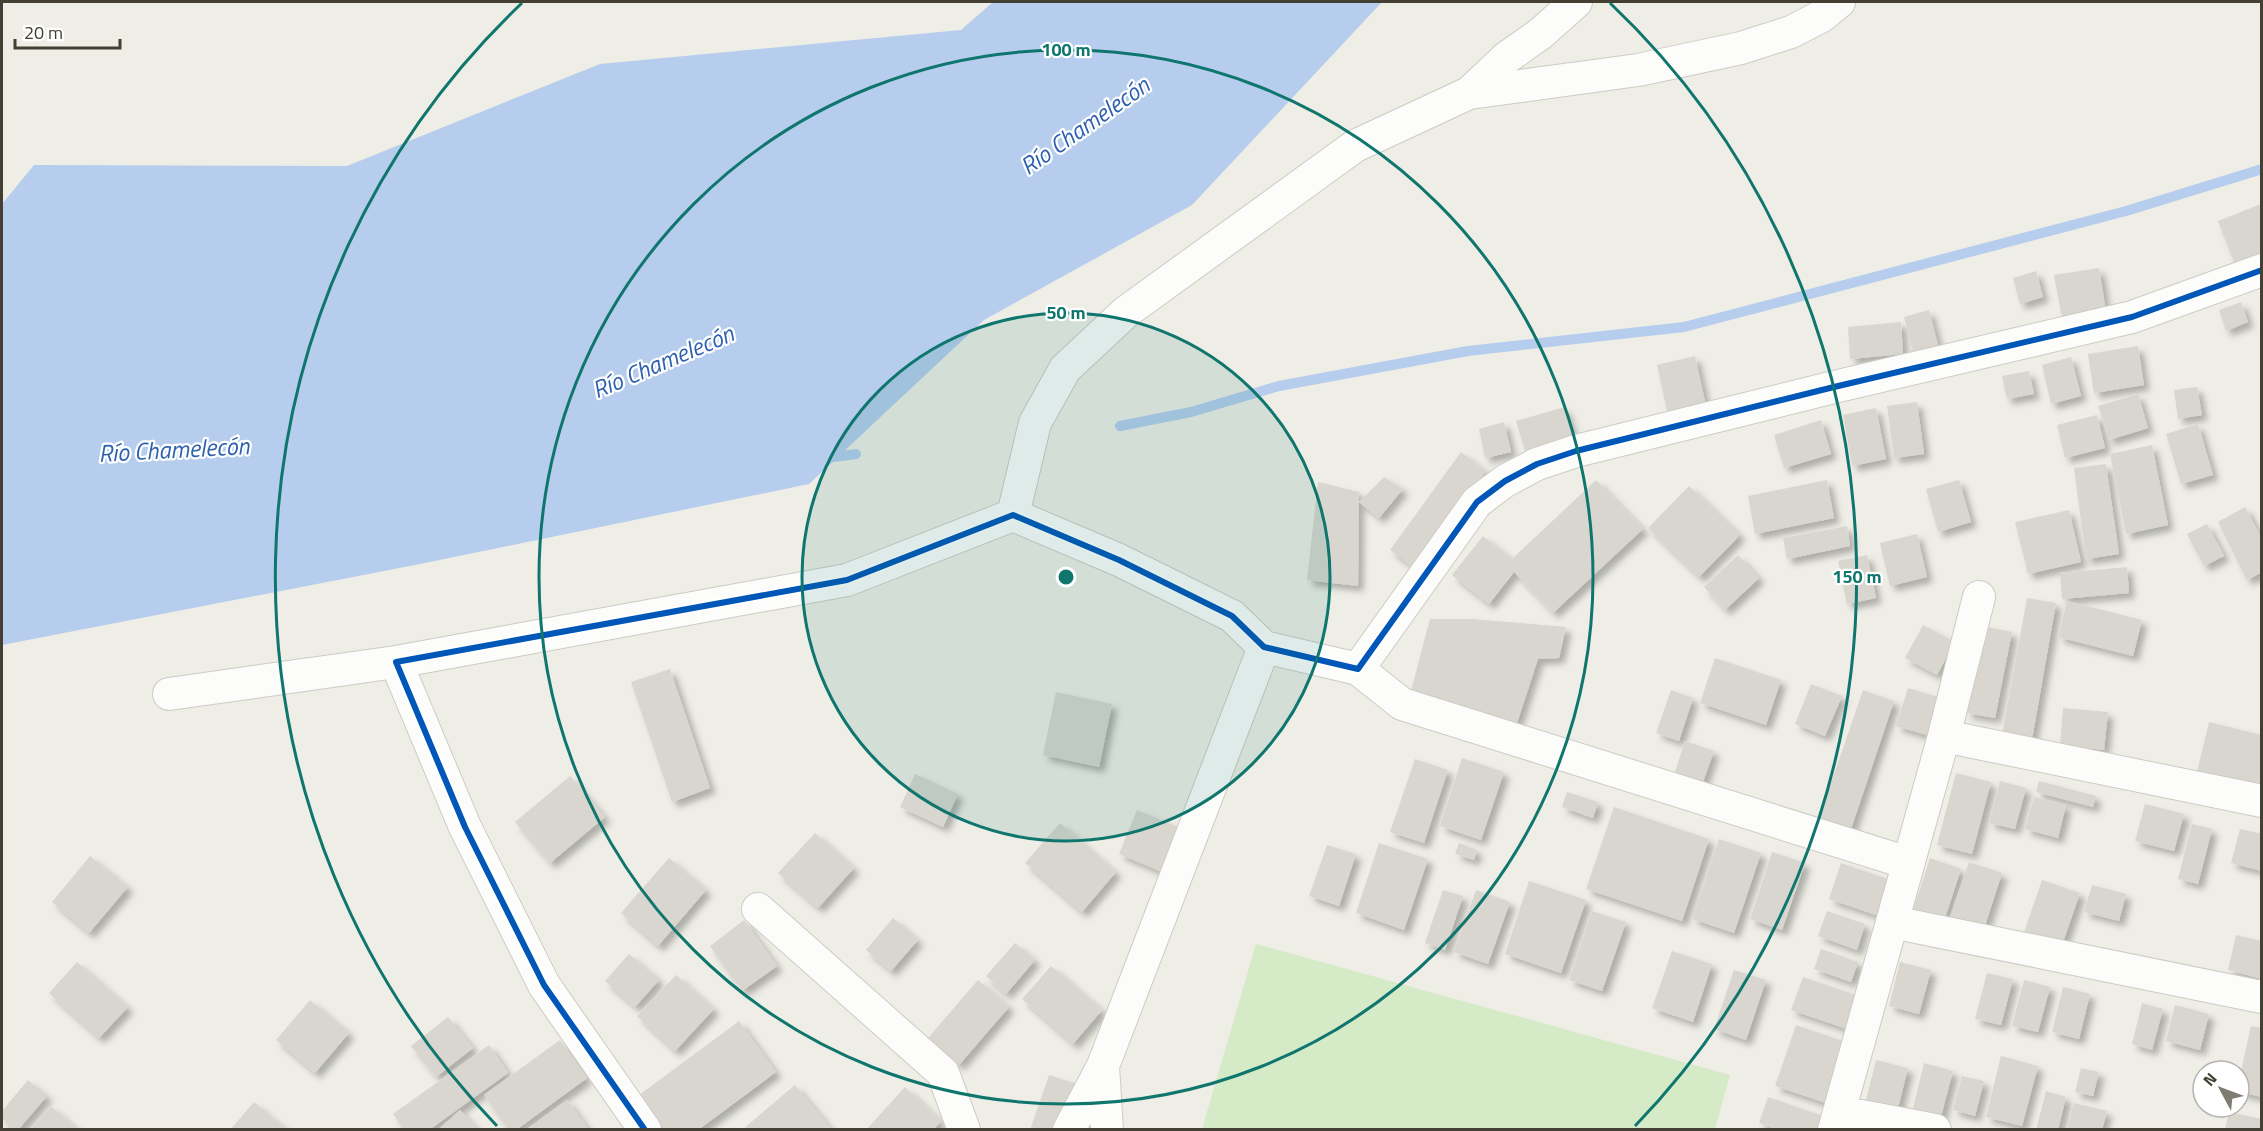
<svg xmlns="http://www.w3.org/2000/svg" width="2263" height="1131" font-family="'Titillium Web',sans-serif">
  <defs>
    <filter id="shadow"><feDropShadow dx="5.5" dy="5.5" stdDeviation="3" flood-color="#0004"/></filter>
  </defs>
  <rect width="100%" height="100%" fill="#eeede6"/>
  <!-- green -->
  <path fill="#d5eac6" d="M1256,944L1730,1075L1715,1129H1202Z"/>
  <!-- water -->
  <path fill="#b6cded" d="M993,2H1382L1192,205L984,320L809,484L420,564L2,645V204L34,165L347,166L600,64L961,30Z"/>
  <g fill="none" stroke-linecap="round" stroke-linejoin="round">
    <!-- stream -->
    <path stroke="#b6cded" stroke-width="10" d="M1120,426L1191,412L1279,386L1468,351L1684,327L2126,211L2262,169
      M826,458L856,454"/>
  </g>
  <!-- building -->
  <path fill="#d8d6cf" filter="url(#shadow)" d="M2261,204L2262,255L2235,265L2218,221Z
    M2099,268L2106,311L2062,318L2054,275Z
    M2036,271L2043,297L2020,304L2013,278Z
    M2241,302L2248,322L2226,331L2219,310Z
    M1929,310L1939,349L1914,356L1904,317Z
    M1901,322L1903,354L1850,359L1848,327Z
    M2138,346L2144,385L2094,393L2088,354Z
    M1695,356L1706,406L1668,415L1657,365Z
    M2071,357L2081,396L2051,404L2042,365Z
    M2029,371L2034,394L2007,399L2002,376Z
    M2197,387L2202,415L2178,419L2174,390Z
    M2138,394L2148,428L2109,440L2098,406Z
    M1917,402L1924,454L1894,458L1887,406Z
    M1565,407L1574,438L1525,451L1516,421Z
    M1876,408L1886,459L1852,466L1843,415Z
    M2097,415L2105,448L2065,458L2057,425Z
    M1821,420L1831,454L1784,468L1774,435Z
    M1504,422L1511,452L1485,458L1479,429Z
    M2198,424L2213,475L2181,484L2166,434Z
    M2152,445L2168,525L2126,534L2110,454Z
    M1461,452L1486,471L1416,569L1390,550Z
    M2106,464L2119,554L2086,559L2074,468Z
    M1384,477L1403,489L1379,518L1359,502Z
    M1596,480L1643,529L1553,613L1514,572L1489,604L1452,575L1483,536L1512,559Z
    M1827,480L1834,518L1755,534L1748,496Z
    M1959,480L1971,522L1938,532L1926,489Z
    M1318,482L1359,492L1358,586L1307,580Z
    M1689,486L1740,535L1699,577L1648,528Z
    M2245,507L2262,539V572L2247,580L2218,522Z
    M2069,510L2081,562L2028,574L2015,522Z
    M2207,524L2224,556L2204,566L2187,534Z
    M1847,526L1850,546L1787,559L1783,538Z
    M1917,534L1927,577L1890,586L1880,543Z
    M1738,555L1759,578L1725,610L1704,587Z
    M1867,555L1876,598L1847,604L1838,561Z
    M2127,567L2129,593L2062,599L2060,573Z
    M2027,598L2056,603L2030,751L2000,746Z
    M2067,601L2142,620L2133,656L2058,637Z
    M1430,619H1472L1566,627L1559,658L1538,659L1517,723L1411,691Z
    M1923,625L1955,642L1937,675L1905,658Z
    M1983,626L2012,632L1995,718L1966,713Z
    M1715,658L1781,680L1766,725L1700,703Z
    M670,669L710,788L672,802L631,682Z
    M1811,684L1842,696L1825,736L1795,724Z
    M1908,688L1951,701L1940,739L1896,726Z
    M1671,690L1693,698L1679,741L1656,733Z
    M1863,690L1894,701L1850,832L1818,821Z
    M1056,692L1112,704L1099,767L1043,755Z
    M2063,708L2108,712L2104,750L2060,745Z
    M2209,722L2262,735V793L2196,776Z
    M1685,741L1714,751L1702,785L1674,775Z
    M1462,758L1504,772L1481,840L1440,826Z
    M1415,759L1448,770L1424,843L1390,832Z
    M1956,773L1991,782L1972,854L1937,845Z
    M915,774L958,794L943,827L900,807Z
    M570,776L605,817L550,863L515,822Z
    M2000,781L2026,788L2015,829L1989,823Z
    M2039,781L2096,796L2093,807L2036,792Z
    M1567,792L1598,802L1593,818L1562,807Z
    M2034,797L2066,805L2058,838L2025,829Z
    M2145,804L2184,814L2174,851L2135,841Z
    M1614,807L1709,839L1682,921L1586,889Z
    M1137,810L1180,828L1162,872L1119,854Z
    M1060,823L1116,872L1082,912L1025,863Z
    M2192,824L2212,829L2198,884L2178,879Z
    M2240,829L2262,834V871L2231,863Z
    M815,833L854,868L818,908L778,873Z
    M1719,839L1761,853L1734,933L1692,919Z
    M1379,843L1428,859L1404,930L1356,913Z
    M1459,843L1477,850L1474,860L1455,854Z
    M1327,845L1356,854L1339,906L1309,896Z
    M1772,852L1805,863L1782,930L1750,919Z
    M90,856L128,887L89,933L52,902Z
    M669,858L706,890L658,946L621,913Z
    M1930,858L1961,869L1944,921L1913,910Z
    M1969,862L2002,873L1982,935L1948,923Z
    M1841,863L1888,879L1876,915L1829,899Z
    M2042,880L2080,893L2061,948L2023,935Z
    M1529,881L1586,900L1561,973L1505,954Z
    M2092,885L2126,894L2119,921L2084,912Z
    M1443,890L1463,896L1445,950L1425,943Z
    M1476,890L1510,902L1488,964L1454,952Z
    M1592,911L1626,922L1602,991L1569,980Z
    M1827,911L1865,924L1857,950L1818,936Z
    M893,918L918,940L891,971L866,950Z
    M744,920L777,966L742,991L710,946Z
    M2236,935L2262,941V979L2228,970Z
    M1015,943L1035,960L1006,994L986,976Z
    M1821,949L1858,962L1851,982L1814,969Z
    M1672,951L1712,964L1693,1022L1652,1008Z
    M629,954L659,980L635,1007L605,981Z
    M77,962L128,1007L99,1038L49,993Z
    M1900,962L1931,970L1919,1014L1889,1006Z
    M1051,966L1102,1010L1073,1044L1022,999Z
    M1734,970L1766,980L1746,1040L1714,1029Z
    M1987,973L2013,979L2001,1025L1975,1019Z
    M676,975L714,1009L675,1051L637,1016Z
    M1803,977L1862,997L1850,1030L1791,1010Z
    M978,980L1009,1007L959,1065L928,1038Z
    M2024,980L2050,987L2038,1032L2012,1026Z
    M2063,987L2090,994L2079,1039L2052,1032Z
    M310,1000L349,1033L315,1073L276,1040Z
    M2142,1003L2163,1009L2152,1050L2132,1044Z
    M2175,1005L2209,1014L2200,1050L2166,1041Z
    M448,1017L473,1048L436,1077L411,1046Z
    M739,1021L776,1072L698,1130H652L631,1101Z
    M1796,1025L1849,1043L1829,1104L1775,1086Z
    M2251,1026L2262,1028V1097L2239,1092V1080Z
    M560,1040L587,1078L516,1130H509L484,1095Z
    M489,1045L508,1073L429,1130H404L393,1114Z
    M2001,1056L2038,1066L2022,1126L1986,1117Z
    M1876,1060L1908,1068L1896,1116L1864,1108Z
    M1924,1063L1953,1071L1939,1124L1911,1116Z
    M2081,1068L2099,1072L2093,1096L2075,1092Z
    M1049,1075L1080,1085L1065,1130H1030Z
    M1962,1076L1984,1081L1975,1116L1953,1110Z
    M28,1080L47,1096L18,1130H14L2,1118V1111Z
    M795,1085L832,1130H742Z
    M905,1087L941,1121L933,1130H866Z
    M2046,1091L2066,1097L2058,1130H2036Z
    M1768,1097L1826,1117L1822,1130H1778L1759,1123Z
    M567,1100L589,1130H526Z
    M254,1102L286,1130H230Z
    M2074,1103L2107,1111L2102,1130H2067Z
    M51,1106L78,1130H30Z
    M460,1110L478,1130H438Z
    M2229,1112L2262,1119V1130H2225Z"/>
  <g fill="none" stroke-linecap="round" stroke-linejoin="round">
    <!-- street casing -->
    <g stroke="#cccbc4" stroke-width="34">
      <path id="street" d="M1469,93L1506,58L1540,34L1576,2
        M1013,515L1035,423L1065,369L1126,312L1355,146L1469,93L1638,70L1741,48L1791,32L1822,16L1839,2
        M1358,669L1402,704L1908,863
        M169,694L396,662
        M1944,736L2262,801
        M758,909L943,1073L964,1130
        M1892,922L2262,997
        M1103,1066L1107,1130
        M1840,1112L1935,1130
        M645,1130L544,985L465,827L396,662L847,580L1013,515L1119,560L1232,616L1264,647L1358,669L1477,502L1505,481L1537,464L1576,451L1834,387L2132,317L2262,270
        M1069,1130L1103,1066L1264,647
        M1834,1130L1944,736L1979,597"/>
    </g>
    <!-- street -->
    <use href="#street" stroke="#fcfcfb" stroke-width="32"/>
    <!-- cycleway casing -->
    <g stroke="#fff" stroke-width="10">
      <path id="cycleway" d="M645,1130L544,985L465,827L396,662L847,580L1013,515L1119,560L1232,616L1264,647L1358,669L1477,502L1505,481L1537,464L1576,451L1834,387L2132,317L2262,270"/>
    </g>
    <!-- cycleway -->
    <use href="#cycleway" stroke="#0057b8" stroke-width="6"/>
  </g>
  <!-- distance rings -->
  <circle cx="1066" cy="577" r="264" fill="#0f766e" fill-opacity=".12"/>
  <g fill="none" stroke="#0f766e" stroke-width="3">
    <circle cx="1066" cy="577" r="264"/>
    <circle cx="1066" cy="577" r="527"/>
    <path d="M497 1126A791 791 0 0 1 522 3M1610 3A791 791 0 0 1 1635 1126"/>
  </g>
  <g text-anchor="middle" stroke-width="4.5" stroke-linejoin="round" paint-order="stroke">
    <!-- water labels -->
    <g font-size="24" font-style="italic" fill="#2d60ae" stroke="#fff">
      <text transform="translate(1085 126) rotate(-35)" y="8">Río Chamelecón</text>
      <text transform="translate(663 362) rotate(-23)" y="8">Río Chamelecón</text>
      <text transform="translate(174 450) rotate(-3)" y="8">Río Chamelecón</text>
    </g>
  </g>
  <circle cx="1066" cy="577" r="9" fill="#0f766e" stroke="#fff" stroke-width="3"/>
  <g font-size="18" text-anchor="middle" font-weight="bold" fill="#0f766e" stroke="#fff" stroke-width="4.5" stroke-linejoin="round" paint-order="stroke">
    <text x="1066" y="56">100 m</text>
    <text x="1066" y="319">50 m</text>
    <text x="1857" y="583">150 m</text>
  </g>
  <!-- border -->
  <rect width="2263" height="1131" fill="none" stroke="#434033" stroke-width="6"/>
  <!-- north arrow -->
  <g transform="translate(2221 1089) rotate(311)"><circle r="28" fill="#ffffff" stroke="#b4b3ad" stroke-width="1.5"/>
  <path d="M0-4.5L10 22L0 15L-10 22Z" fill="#7f7d72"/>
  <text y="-9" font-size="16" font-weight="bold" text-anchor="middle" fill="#434033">N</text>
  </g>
  <!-- scale -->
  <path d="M15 39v9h105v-9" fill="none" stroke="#434033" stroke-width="3"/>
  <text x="24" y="39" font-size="18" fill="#434033" stroke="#ffffff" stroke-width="4.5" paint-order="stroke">20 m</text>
</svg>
